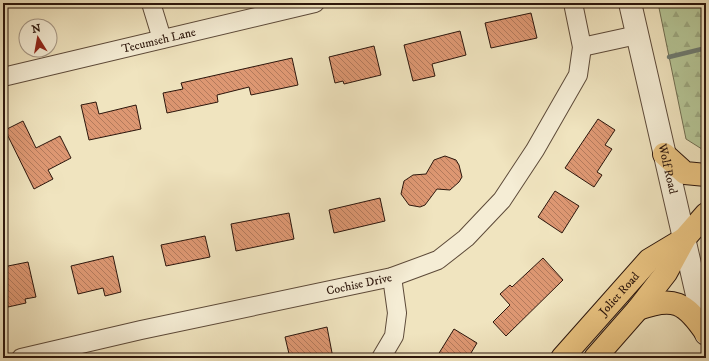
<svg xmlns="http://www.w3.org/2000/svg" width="709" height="361" font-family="'IM FELL DW Pica',serif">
  <defs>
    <pattern id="forest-firs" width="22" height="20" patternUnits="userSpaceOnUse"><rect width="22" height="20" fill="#b5c596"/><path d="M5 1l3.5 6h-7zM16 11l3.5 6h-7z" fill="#9ca880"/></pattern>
    <pattern id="building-back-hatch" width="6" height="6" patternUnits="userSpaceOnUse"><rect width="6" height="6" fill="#dd9772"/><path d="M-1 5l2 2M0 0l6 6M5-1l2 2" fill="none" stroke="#b37a5c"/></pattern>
  </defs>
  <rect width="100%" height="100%" fill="#f0e4bf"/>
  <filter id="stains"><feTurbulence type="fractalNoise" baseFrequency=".005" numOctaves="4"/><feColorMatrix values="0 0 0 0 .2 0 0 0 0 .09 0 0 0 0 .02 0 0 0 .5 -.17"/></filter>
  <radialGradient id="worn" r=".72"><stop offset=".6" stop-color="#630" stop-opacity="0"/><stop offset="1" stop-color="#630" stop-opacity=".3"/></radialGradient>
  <!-- forest -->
  <path fill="url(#forest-firs)" stroke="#706e51" d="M658,3H706L705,151L686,139Z"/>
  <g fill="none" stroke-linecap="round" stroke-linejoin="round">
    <!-- stream -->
    <path stroke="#6e7b71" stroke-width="4.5" d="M669,57L706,48"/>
  </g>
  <!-- building -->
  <path fill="url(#building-back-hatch)" stroke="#2c160c" d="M531,13L537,38L491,48L485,23Z
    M460,31L466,55L432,64L435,76L413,81L404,45Z
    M374,46L381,75L344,84L343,81L335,83L329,57Z
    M292,58L298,85L251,95L249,87L217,95L218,102L167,113L163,93L183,89L181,83Z
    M96,102L99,114L136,105L141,129L89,140L81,105Z
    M598,119L615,130L605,145L612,149L597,172L602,175L594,187L565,168Z
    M23,121L36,148L60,136L71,158L48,170L53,179L34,189L5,130Z
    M445,156L456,160L459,165L462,177L459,182L450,190L437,189L425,205L420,207L409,205L401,194L404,181L413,175L426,174L434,160Z
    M555,191L579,206L562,233L538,217Z
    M380,198L385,221L334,233L329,210Z
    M289,213L294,239L236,251L231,224Z
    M205,236L210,257L166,266L161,245Z
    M113,256L121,292L105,296L103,288L78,294L71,266Z
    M543,258L563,280L506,336L493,322L510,305L500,294L510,285L512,287Z
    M28,262L36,297L25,299L26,303L8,307L3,284V267Z
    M327,327L333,358H290L285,337Z
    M454,329L477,343L468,358H436Z"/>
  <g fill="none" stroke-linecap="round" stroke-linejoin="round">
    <!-- minor casing -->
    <g stroke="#5d4a39" stroke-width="20">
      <g id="minor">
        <path d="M151,3L162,39"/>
        <path d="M582,47L637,35"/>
        <path id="s1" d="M3,77L315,3"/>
        <path id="s2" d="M21,358L141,330L392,277L438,260L466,238L502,200L535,150L578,75L582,47L573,3"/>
        <path d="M381,358L394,336L397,313L392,277"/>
      </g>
    </g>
    <!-- tertiary casing -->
    <g stroke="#5d4a39" stroke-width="24">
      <g id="tertiary">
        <path id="s3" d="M630,3L706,334"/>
      </g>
    </g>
    <!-- primary casing -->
    <g stroke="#2c160c" stroke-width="24">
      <g id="primary">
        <path d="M664,154L685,173L706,175"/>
        <path d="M638,309C674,296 685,302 706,333"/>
        <path id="s4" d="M562,358L649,260L684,239"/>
        <path d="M595,358L638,309L666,273L685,238L706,214"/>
      </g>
    </g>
    <!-- minor -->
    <use href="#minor" stroke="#f5edd5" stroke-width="18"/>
    <!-- tertiary -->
    <use href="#tertiary" stroke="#f5edd5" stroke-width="22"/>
    <!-- primary -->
    <use href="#primary" stroke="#e8c280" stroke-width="22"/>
  </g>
  <g text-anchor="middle" stroke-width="3.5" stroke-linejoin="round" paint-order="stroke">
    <!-- street labels -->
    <g font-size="12" fill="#2c160c" stroke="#f5edd5">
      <text dy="4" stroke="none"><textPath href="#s1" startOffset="160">Tecumseh Lane</textPath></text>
      <text dy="4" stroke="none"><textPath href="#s3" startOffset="170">Wolf Road</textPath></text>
      <text dy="4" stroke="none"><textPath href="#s2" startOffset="346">Cochise Drive</textPath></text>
      <text dy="4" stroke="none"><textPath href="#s4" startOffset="86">Joliet Road</textPath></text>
    </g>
  </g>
  <!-- margin -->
  <rect width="709" height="361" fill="none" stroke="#f0e4bf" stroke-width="16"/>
  <rect x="4" y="4" width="701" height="353" fill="none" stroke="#2c160c" stroke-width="2"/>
  <rect x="8" y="8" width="693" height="345" fill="none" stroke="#2c160c"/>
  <!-- north arrow -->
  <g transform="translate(38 38) rotate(349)"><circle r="19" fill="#f5edd5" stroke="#a59785"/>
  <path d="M0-3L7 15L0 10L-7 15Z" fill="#8f2418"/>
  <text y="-6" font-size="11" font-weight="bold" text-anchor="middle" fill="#2c160c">N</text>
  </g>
  <rect width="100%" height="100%" filter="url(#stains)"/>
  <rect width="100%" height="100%" fill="url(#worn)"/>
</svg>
